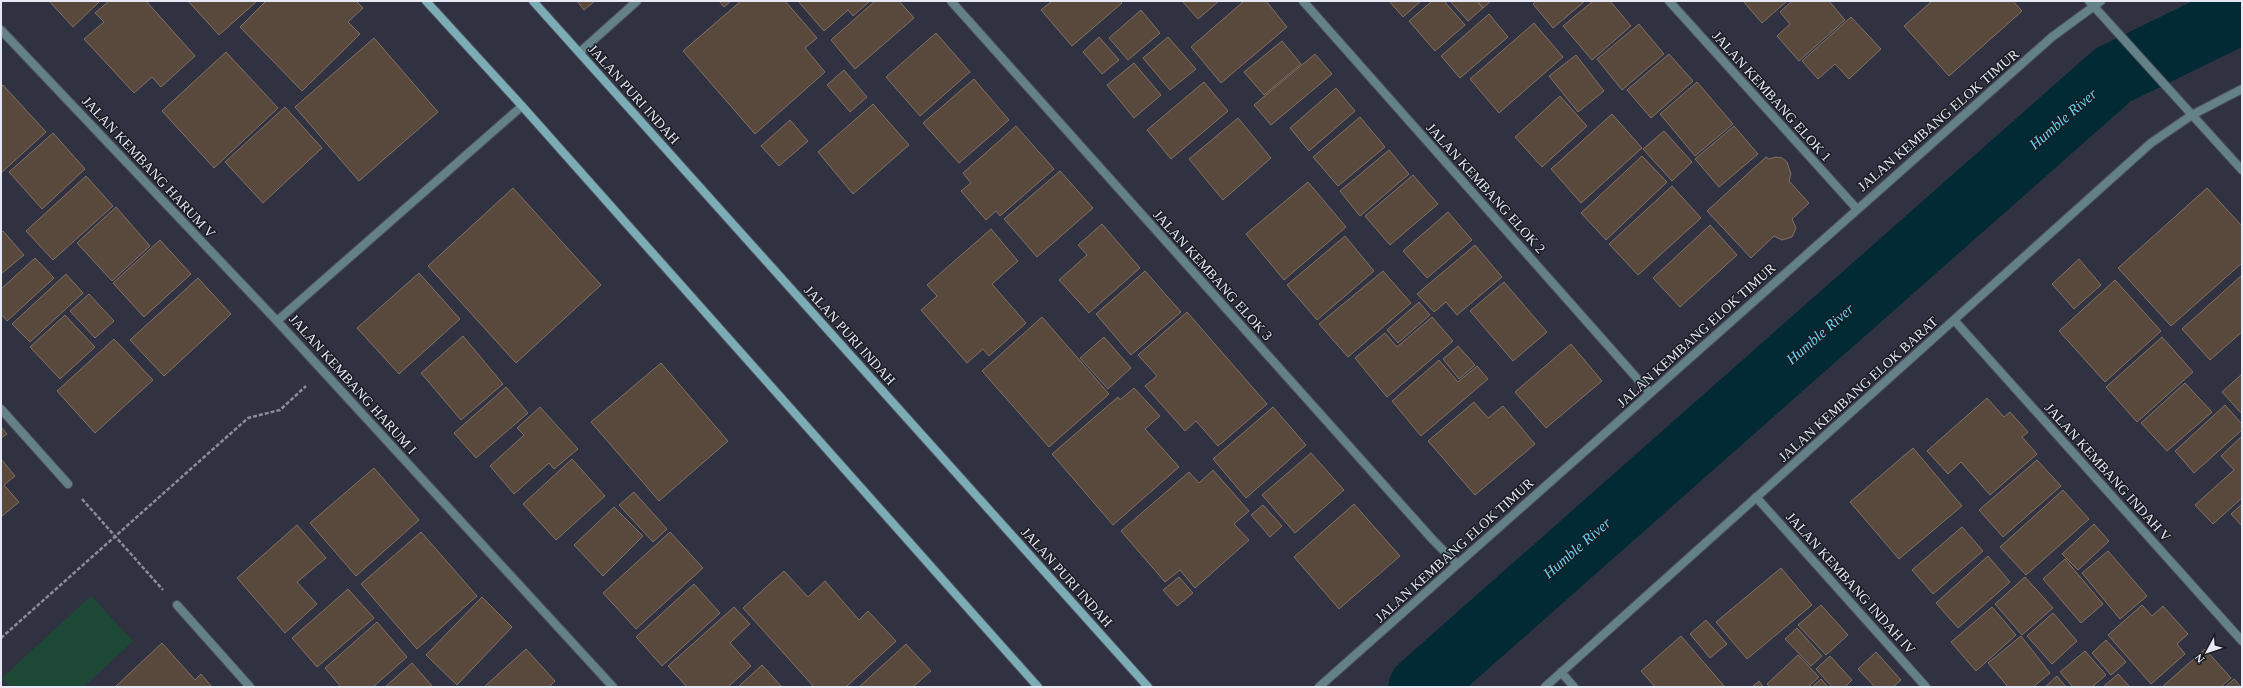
<svg xmlns="http://www.w3.org/2000/svg" width="2243" height="688" font-family="'Times New Roman',serif">
  <rect width="100%" height="100%" fill="#303242"/>
  <!-- green -->
  <path fill="#1d4835" d="M91,596L133,641L84,687H10L2,678Z"/>
  <g fill="none" stroke-linecap="round" stroke-linejoin="round">
    <!-- river -->
    <path stroke="#012a34" stroke-width="63" d="M1420,687L2113,75L2242,12"/>
  </g>
  <!-- building -->
  <path fill="#59493d" stroke="#827164" d="M49,1H100L73,27Z
    M109,1H146L195,56L161,87L152,77L134,93L84,39L104,22L95,13Z
    M188,1H257L219,35Z
    M266,1H356L363,8L348,22L360,34L302,91L240,27Z
    M577,1H595L584,10Z
    M719,1H731L724,7Z
    M741,1H785L817,38L805,48L825,72L755,134L683,51Z
    M798,1H870L853,16L848,10L824,31Z
    M875,1H899L914,18L855,69L831,40Z
    M1052,1H1120L1122,3L1072,46L1041,10Z
    M1182,1H1219L1198,19Z
    M1244,1H1266L1287,27L1221,83L1191,47Z
    M1389,1H1421L1403,17Z
    M1432,1H1444L1465,25L1435,51L1409,21Z
    M1450,1H1477L1483,8L1468,21Z
    M1477,1H1491L1483,8Z
    M1536,1H1585L1553,28L1533,4Z
    M1593,1H1610L1631,26L1592,60L1563,26Z
    M1743,1H1787L1762,23Z
    M1792,1H1829L1845,20L1799,61L1777,36L1790,24L1780,12Z
    M1932,1H2013L2022,11L1949,76L1904,26Z
    M1141,10L1160,33L1128,60L1109,38Z
    M1489,14L1508,37L1460,78L1441,56Z
    M1851,17L1881,49L1849,79L1835,64L1818,79L1802,61Z
    M1534,23L1563,57L1499,113L1470,79Z
    M1639,24L1664,54L1622,90L1597,59Z
    M936,33L970,72L920,116L886,77Z
    M1099,37L1119,60L1102,74L1083,52Z
    M1168,37L1196,69L1170,90L1143,58Z
    M374,38L438,112L359,181L295,107Z
    M1282,41L1301,64L1264,95L1244,72Z
    M226,52L278,108L214,168L162,111Z
    M1315,54L1332,74L1271,125L1254,105Z
    M1669,54L1693,81L1651,118L1627,90Z
    M1576,55L1604,91L1578,112L1549,76Z
    M1134,63L1161,95L1134,118L1107,85Z
    M844,70L867,97L850,112L827,85Z
    M974,79L1009,120L959,163L923,123Z
    M1204,82L1228,111L1171,159L1147,130Z
    M1697,82L1733,124L1695,156L1660,114Z
    M3,85L46,132L1,173V87Z
    M1336,88L1355,111L1309,151L1290,128Z
    M1560,96L1587,126L1542,167L1515,137Z
    M873,104L909,145L853,194L818,152Z
    M285,107L322,148L263,203L225,162Z
    M1612,114L1642,148L1581,203L1551,169Z
    M1360,117L1385,147L1338,186L1313,157Z
    M1238,118L1271,158L1223,200L1189,159Z
    M790,120L808,141L779,166L761,146Z
    M1016,126L1054,169L1000,216L996,211L986,220L961,191L971,183L963,173Z
    M1734,126L1758,154L1719,187L1695,159Z
    M1664,131L1692,162L1672,181L1643,149Z
    M53,133L85,169L42,209L9,172Z
    M1389,150L1409,174L1360,216L1340,191Z
    M1642,156L1667,182L1606,240L1581,213Z
    M1766,157L1769,159L1776,157L1782,158L1787,162L1791,174L1789,181L1809,203L1792,219L1796,228L1792,237L1782,240L1774,236L1751,258L1707,211Z
    M1060,171L1093,208L1037,257L1004,219Z
    M1413,175L1438,204L1390,245L1365,216Z
    M86,176L113,206L53,260L26,231Z
    M1308,182L1346,227L1284,280L1246,234Z
    M1672,186L1701,218L1638,275L1609,244Z
    M513,188L601,285L516,363L428,266Z
    M2207,188L2242,226V263L2171,326L2118,268Z
    M116,207L150,246L112,281L77,243Z
    M1448,212L1472,240L1427,278L1403,251Z
    M1102,224L1140,268L1089,313L1059,280L1087,255L1078,245Z
    M1710,225L1737,255L1680,307L1653,278Z
    M991,229L1018,261L992,284L1026,323L989,356L983,349L967,363L921,310L937,296L927,285Z
    M3,231L24,255L1,274V233Z
    M1345,236L1374,271L1317,320L1287,285Z
    M160,240L191,274L144,317L113,283Z
    M1475,245L1502,277L1457,315L1446,302L1434,312L1417,294Z
    M35,258L54,278L7,321L1,314V289Z
    M2079,259L2101,285L2074,309L2052,284Z
    M1145,271L1181,312L1131,355L1096,314Z
    M1383,271L1411,303L1348,357L1319,324Z
    M419,273L460,319L399,374L357,328Z
    M66,274L83,293L30,342L12,324Z
    M2242,275V332L2210,360L2182,329Z
    M198,278L231,314L164,376L130,340Z
    M2115,280L2161,331L2105,382L2059,331Z
    M1504,282L1547,332L1513,361L1470,311Z
    M89,294L114,321L95,338L70,311Z
    M1419,302L1430,315L1398,343L1387,330Z
    M1187,312L1267,404L1218,446L1196,421L1185,431L1145,386L1157,376L1138,355Z
    M65,315L95,347L60,379L30,347Z
    M1042,317L1109,394L1049,447L982,371Z
    M1432,317L1453,341L1387,397L1355,358L1385,333L1397,347Z
    M463,336L503,384L461,420L421,373Z
    M1104,337L1131,368L1108,389L1080,358Z
    M2162,337L2193,372L2137,422L2106,387Z
    M114,339L153,380L95,433L57,391Z
    M1571,344L1602,381L1546,428L1515,392Z
    M1458,346L1475,365L1459,379L1443,359Z
    M1439,360L1458,382L1477,366L1488,379L1421,436L1392,401Z
    M661,363L728,441L659,501L591,422Z
    M2242,374V414L2222,392Z
    M2185,383L2212,412L2167,451L2141,423Z
    M506,387L528,413L476,458L454,433Z
    M1134,388L1160,416L1145,429L1179,467L1113,525L1052,454L1118,397L1120,400Z
    M1987,398L2004,417L2010,412L2028,432L2022,437L2037,454L1990,495L1961,462L1948,474L1927,451Z
    M1474,402L1488,418L1503,406L1535,444L1475,495L1428,441Z
    M2225,405L2242,424V430L2194,473L2175,451Z
    M540,407L578,449L554,469L549,463L514,494L490,466L524,435L517,428Z
    M1273,407L1306,445L1246,498L1213,459Z
    M1,427L7,434L1,438Z
    M2242,436V498L2213,524L2195,505L2234,470L2221,456Z
    M1913,448L1962,506L1899,559L1850,502Z
    M1311,453L1344,490L1295,533L1262,495Z
    M1,459L15,476L4,485L19,502L1,517Z
    M572,459L605,496L556,540L523,504Z
    M2037,460L2061,486L2003,537L1979,510Z
    M374,468L419,520L356,576L310,523Z
    M1213,470L1249,511L1234,524L1249,540L1195,588L1180,570L1165,582L1121,531L1189,472L1199,483Z
    M2063,490L2089,519L2026,575L2000,547Z
    M634,492L667,529L653,542L619,505Z
    M1354,504L1400,556L1339,609L1294,557Z
    M2242,504V526L2231,514Z
    M1263,505L1282,526L1270,537L1251,515Z
    M614,507L643,536L603,576L574,545Z
    M2094,524L2109,541L2078,570L2062,554Z
    M297,525L326,558L297,582L317,604L285,633L237,578Z
    M1962,527L1983,551L1933,594L1912,570Z
    M421,532L477,596L417,649L361,584Z
    M670,532L703,568L636,629L603,593Z
    M2108,551L2147,596L2120,619L2082,573Z
    M1988,556L2010,582L1958,628L1936,603Z
    M2065,559L2103,604L2081,623L2043,579Z
    M1781,568L1812,605L1747,659L1716,622Z
    M784,571L808,597L825,581L859,620L868,611L896,641L846,687H814L743,608Z
    M1179,577L1193,593L1177,606L1163,590Z
    M2025,577L2053,608L2022,635L1995,604Z
    M694,584L720,613L662,666L636,637Z
    M348,589L374,618L317,667L292,638Z
    M482,597L512,627L457,685L426,655Z
    M1821,605L1848,635L1826,655L1798,625Z
    M2142,605L2152,616L2163,606L2188,634L2177,644L2185,654L2151,684L2108,635Z
    M734,607L750,624L730,643L751,666L728,687H687L668,666Z
    M1992,607L2016,635L1976,671L1951,642Z
    M2053,613L2077,641L2052,664L2027,636Z
    M1706,620L1727,644L1710,658L1690,634Z
    M377,622L407,657L373,687H341L325,668Z
    M1797,628L1822,656L1811,666L1785,639Z
    M1681,636L1725,687H1655L1641,671Z
    M2021,636L2050,673L2033,687H2008L1988,663Z
    M2106,640L2126,662L2111,675L2092,653Z
    M162,643L195,680L201,674L212,687H115Z
    M906,644L931,671L913,687H859Z
    M526,649L555,681L549,687H484Z
    M2205,649L2231,678L2221,687H2162Z
    M2085,651L2106,675L2092,687H2073L2060,672Z
    M1876,652L1901,680L1893,687H1875L1858,669Z
    M1798,655L1819,677L1808,687H1770L1767,684Z
    M1830,656L1852,680L1845,687H1832L1816,669Z
    M412,663L433,687H385Z
    M762,665L782,687H738Z
    M2118,674L2130,687H2103Z
    M2057,676L2066,687H2045Z
    M1821,679L1828,687H1812Z
    M2234,679L2241,687H2225Z
    M1759,681L1763,687H1752Z"/>
  <g fill="none" stroke-linecap="round" stroke-linejoin="round">
    <!-- street casing -->
    <g stroke="#4d4f5e" stroke-width="10">
      <path id="street" d="M951,1L1433,540L1457,564
        M1303,1L1650,393
        M1669,1L1857,209
        M2089,1L2242,170
        M1,30L277,321
        M580,52L637,1
        M522,106L277,321L613,687
        M1954,320L2242,641
        M1,409L68,484
        M1756,497L1926,687
        M177,605L250,687
        M1561,672L1574,687
        M1319,687L2052,37L2101,1
        M1545,687L2151,143L2192,115L2242,89"/>
    </g>
    <!-- secondary casing -->
    <g stroke="#4d4f5e" stroke-width="10">
      <path id="secondary" d="M426,1L522,106L1038,687
        M533,1L1148,687"/>
    </g>
    <!-- path -->
    <path stroke="#8b8d9b" stroke-width="2.5" stroke-dasharray="4 2" stroke-linecap="butt" d="M82,499L163,590
      M1,638L248,418L280,410L306,386"/>
    <!-- street -->
    <use href="#street" stroke="#638187" stroke-width="8"/>
    <!-- secondary -->
    <use href="#secondary" stroke="#7cacb6" stroke-width="8"/>
  </g>
  <g text-anchor="middle" stroke-width="3" stroke-linejoin="round" paint-order="stroke">
    <!-- street labels -->
    <g font-size="14" fill="#e6e8f3" stroke="#191b22">
      <text transform="translate(634 94) rotate(48)" y="5">JALAN PURI INDAH</text>
      <text transform="translate(1772 96) rotate(48)" y="5">JALAN KEMBANG ELOK 1</text>
      <text transform="translate(1938 120) rotate(-41)" y="5">JALAN KEMBANG ELOK TIMUR</text>
      <text transform="translate(149 167) rotate(47)" y="5">JALAN KEMBANG HARUM V</text>
      <text transform="translate(1486 188) rotate(48)" y="5">JALAN KEMBANG ELOK 2</text>
      <text transform="translate(1213 275) rotate(48)" y="5">JALAN KEMBANG ELOK 3</text>
      <text transform="translate(850 335) rotate(48)" y="5">JALAN PURI INDAH</text>
      <text transform="translate(1696 335) rotate(-42)" y="5">JALAN KEMBANG ELOK TIMUR</text>
      <text transform="translate(353 384) rotate(48)" y="5">JALAN KEMBANG HARUM I</text>
      <text transform="translate(1858 389) rotate(-42)" y="5">JALAN KEMBANG ELOK BARAT</text>
      <text transform="translate(2108 472) rotate(48)" y="5">JALAN KEMBANG INDAH V</text>
      <text transform="translate(1454 550) rotate(-42)" y="5">JALAN KEMBANG ELOK TIMUR</text>
      <text transform="translate(1067 577) rotate(48)" y="5">JALAN PURI INDAH</text>
      <text transform="translate(1851 583) rotate(48)" y="5">JALAN KEMBANG INDAH IV</text>
    </g>
    <!-- water labels -->
    <g font-size="15" font-style="italic" fill="#67d3f1" stroke="#191b22">
      <text transform="translate(2063 119) rotate(-41)" y="5">Humble River</text>
      <text transform="translate(1820 334) rotate(-41)" y="5">Humble River</text>
      <text transform="translate(1577 548) rotate(-41)" y="5">Humble River</text>
    </g>
  </g>
  <!-- border -->
  <rect width="2243" height="688" fill="none" stroke="#e6e8f3" stroke-width="4"/>
  <!-- north arrow -->
  <g transform="translate(2207 652) rotate(230)" stroke="#191b22" stroke-width="3" paint-order="stroke">
  <path d="M0-3L7 15L0 10L-7 15Z" fill="#e6e8f3"/>
  <text y="-6" font-size="11" font-weight="bold" text-anchor="middle" fill="#e6e8f3">N</text>
  </g>
</svg>
